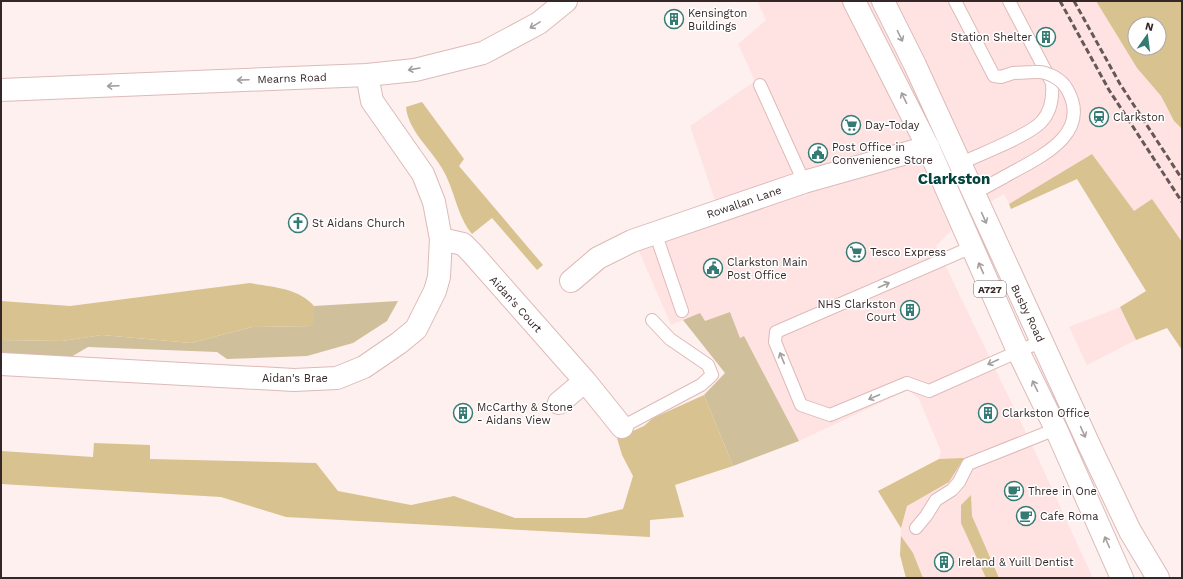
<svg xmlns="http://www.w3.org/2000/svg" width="1183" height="579" font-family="'Work Sans',sans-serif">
  <rect width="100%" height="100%" fill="#fef0ef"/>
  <!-- built -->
  <path fill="#ffe3e2" d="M757,1H1096L1137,68L1161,96L1174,121L1182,129V295L1134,212L1092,154L1009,204L1004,194L965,217L936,246L1032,445L1093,578H906L900,555L901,528L878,491L939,459L941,452L919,399L908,390L799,441L744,336L740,338L730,312L704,322L700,313L671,325L638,249L718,202L714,198L690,126L755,81L738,44L766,20Z
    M1120,307L1136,340L1087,365L1069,327Z"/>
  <!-- green -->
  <path fill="#cfbf9b" d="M398,301L387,321L353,343L307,356L227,359L217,352L88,347L71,357L1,354V340L62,341L102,335L191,343L252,327L313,326L314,306Z
    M730,312L740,338L744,336L799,441L733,466L704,395L725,373L683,320L700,313L705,321Z"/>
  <!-- forest -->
  <path fill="#d8c28f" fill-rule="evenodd" d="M1096,1H1182V129L1174,121L1161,96L1137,68ZM1135,24H1159V48H1135Z
    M422,102L464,159L459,166L543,265L537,270L492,218L472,234C457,216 455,191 443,170C432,150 408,131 406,107Z
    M1092,154L1134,211L1152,199L1182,242V350L1167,328L1136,340L1120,307L1146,291L1077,179L1011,209L1009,204Z
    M250,283C272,287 299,288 314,306V326L252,327L191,343L102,335L62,341L1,340V301L70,306Z
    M704,395L733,466L675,485L684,517L650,520V537L286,517L221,497L1,484V451L93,457L94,443L150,445V459L316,463L338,491L411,505L454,496L515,518H586L623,509L633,476L622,455L617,438L644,426L653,418Z
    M964,458L949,482L907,506L901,528L878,491L939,459Z
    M971,495L972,516L999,578H986L961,523V505Z
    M901,536L913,553L923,578H906L900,555Z"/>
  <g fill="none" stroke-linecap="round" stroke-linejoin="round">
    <!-- lane casing -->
    <g stroke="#ddbab8" stroke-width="14">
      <path id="lane" d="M955,1L994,76L1001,77L1013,73L1036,72
        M760,85L804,182
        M959,164C978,155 1031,135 1042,121C1052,110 1053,96 1052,83L1009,1
        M973,194L1004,177
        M655,232L682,311
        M972,247L776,332L775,342L801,405L830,415L907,383L929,391L1042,341
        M622,427L701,385L712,375L708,365L670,339L652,320
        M916,528L926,516L936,500L952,490L959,482L968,464L1056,429"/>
    </g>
    <!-- street casing -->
    <g stroke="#ddbab8" stroke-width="24">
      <path id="street" d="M441,239L463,244L472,253L585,381L622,427
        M571,281L598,258L632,241L804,182L928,147
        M1,364L294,380L337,378L364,367L399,343L416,329L435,291L439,277L441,239L434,202L423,174L372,101L367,75
        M559,403L585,381"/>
    </g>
    <!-- secondary casing -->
    <g stroke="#ddbab8" stroke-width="24">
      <path id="secondary" d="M1,90L367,75L415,70L483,53L539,23L566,1"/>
    </g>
    <!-- primary casing -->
    <g stroke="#ddbab8" stroke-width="24">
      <path id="primary" d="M854,1L928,147L1018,351L1056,429L1122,578
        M883,1L915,65L1091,449L1130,531L1158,578"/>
    </g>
    <!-- lane -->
    <use href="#lane" stroke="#fff" stroke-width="12"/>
    <!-- street -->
    <use href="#street" stroke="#fff" stroke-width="22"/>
    <!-- secondary -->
    <use href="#secondary" stroke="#fff" stroke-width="22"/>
    <!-- primary -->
    <use href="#primary" stroke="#fff" stroke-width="22"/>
    <!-- rail -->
    <path stroke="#665858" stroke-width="3" stroke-dasharray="6 3" stroke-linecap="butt" d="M1060,1L1109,90L1182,202
      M1074,1L1120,84L1182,179"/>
    <!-- lane-bridge casing -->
    <g stroke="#ddbab8" stroke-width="14" stroke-linecap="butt">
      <path id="lane-bridge" d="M1004,177C1035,159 1094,136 1067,89C1062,80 1048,71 1036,72"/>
    </g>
    <!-- lane-bridge -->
    <use href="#lane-bridge" stroke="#fff" stroke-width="12"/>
  </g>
  <!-- one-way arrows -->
  <defs><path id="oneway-shaft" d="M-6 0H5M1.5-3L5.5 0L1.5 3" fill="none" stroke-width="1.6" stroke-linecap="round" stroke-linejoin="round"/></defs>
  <g stroke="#a49e9e">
    <use href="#oneway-shaft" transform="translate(535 25) rotate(149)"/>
    <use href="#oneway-shaft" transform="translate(900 36) rotate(64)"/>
    <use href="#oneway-shaft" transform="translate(414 69) rotate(170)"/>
    <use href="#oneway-shaft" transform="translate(243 80) rotate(178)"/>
    <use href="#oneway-shaft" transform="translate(113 86) rotate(178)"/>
    <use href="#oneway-shaft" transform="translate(904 98) rotate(-116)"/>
    <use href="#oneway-shaft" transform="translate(984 218) rotate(66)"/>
    <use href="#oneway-shaft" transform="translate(981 268) rotate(-114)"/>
    <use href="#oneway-shaft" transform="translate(884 285) rotate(-24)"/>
    <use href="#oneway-shaft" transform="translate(782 358) rotate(-112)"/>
    <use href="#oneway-shaft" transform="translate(993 362) rotate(155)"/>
    <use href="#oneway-shaft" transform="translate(1035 386) rotate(-116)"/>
    <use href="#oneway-shaft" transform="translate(874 397) rotate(157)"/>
    <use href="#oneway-shaft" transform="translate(1083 432) rotate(66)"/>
    <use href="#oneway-shaft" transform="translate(1107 542) rotate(-114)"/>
  </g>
  <!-- icons -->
  <defs>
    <g id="building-ring" transform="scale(1)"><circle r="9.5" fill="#fff" stroke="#347b73" stroke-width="1.5"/><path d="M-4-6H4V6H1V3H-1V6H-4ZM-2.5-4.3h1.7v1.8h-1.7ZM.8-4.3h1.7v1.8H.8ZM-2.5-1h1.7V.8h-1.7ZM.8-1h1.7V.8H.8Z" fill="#347b73"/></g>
    <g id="station-ring" transform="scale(1)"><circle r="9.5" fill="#fff" stroke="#347b73" stroke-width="1.5"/><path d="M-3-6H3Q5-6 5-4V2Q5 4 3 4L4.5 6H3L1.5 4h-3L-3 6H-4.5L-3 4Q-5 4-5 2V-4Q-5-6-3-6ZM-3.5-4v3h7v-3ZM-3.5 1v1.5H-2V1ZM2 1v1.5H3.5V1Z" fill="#347b73"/></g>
    <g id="supermarket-ring" transform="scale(1)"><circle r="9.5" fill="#fff" stroke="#347b73" stroke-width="1.5"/><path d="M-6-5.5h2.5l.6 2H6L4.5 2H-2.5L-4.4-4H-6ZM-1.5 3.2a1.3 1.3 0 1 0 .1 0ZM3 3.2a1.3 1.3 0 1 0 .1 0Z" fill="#347b73"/></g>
    <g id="civic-ring" transform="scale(1)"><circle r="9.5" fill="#fff" stroke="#347b73" stroke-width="1.5"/><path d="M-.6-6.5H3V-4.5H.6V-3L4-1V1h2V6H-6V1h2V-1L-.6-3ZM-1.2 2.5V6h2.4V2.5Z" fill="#347b73"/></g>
    <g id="church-ring" transform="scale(1)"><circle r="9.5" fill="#fff" stroke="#347b73" stroke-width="1.5"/><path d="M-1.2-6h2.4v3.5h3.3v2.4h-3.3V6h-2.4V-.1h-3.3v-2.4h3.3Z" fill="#347b73"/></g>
    <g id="cafe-ring" transform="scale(1)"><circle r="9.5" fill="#fff" stroke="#347b73" stroke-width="1.5"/><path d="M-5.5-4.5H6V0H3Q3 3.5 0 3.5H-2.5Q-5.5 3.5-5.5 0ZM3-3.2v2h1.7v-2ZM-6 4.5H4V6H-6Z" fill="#347b73"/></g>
  </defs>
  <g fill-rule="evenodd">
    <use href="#building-ring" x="674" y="19"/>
    <use href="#building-ring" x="1046" y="37"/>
    <use href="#station-ring" x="1099" y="117"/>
    <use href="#supermarket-ring" x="851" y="125"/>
    <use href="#civic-ring" x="818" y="153"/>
    <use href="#church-ring" x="298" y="223"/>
    <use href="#supermarket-ring" x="856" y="252"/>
    <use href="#civic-ring" x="713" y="268"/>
    <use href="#building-ring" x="910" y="310"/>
    <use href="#building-ring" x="463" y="413"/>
    <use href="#building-ring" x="988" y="413"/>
    <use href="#cafe-ring" x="1014" y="491"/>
    <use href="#cafe-ring" x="1026" y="516"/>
    <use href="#building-ring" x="944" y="562"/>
  </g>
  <g text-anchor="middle" stroke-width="3" stroke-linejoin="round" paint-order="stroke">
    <!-- shield labels -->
    <rect fill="#fff" stroke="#726868" stroke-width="1" x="974" y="281" width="32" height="16" rx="3"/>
    <g font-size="10" font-weight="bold" fill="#352727">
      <text x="990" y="293">A727</text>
    </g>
    <!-- poi labels -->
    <g font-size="11" fill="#352727" stroke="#fff" text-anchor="start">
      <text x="688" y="17">Kensington<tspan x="688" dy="13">Buildings</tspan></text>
      <text x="1032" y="41" text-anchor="end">Station Shelter</text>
      <text x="1113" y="121">Clarkston</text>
      <text x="865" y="129">Day-Today</text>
      <text x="832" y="151">Post Office in<tspan x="832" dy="13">Convenience Store</tspan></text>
      <text x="312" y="227">St Aidans Church</text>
      <text x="870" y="256">Tesco Express</text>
      <text x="727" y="266">Clarkston Main<tspan x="727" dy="13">Post Office</tspan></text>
      <text x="896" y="308" text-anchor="end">NHS Clarkston<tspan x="896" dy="13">Court</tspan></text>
      <text x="477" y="411">McCarthy &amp; Stone<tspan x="477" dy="13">- Aidans View</tspan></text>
      <text x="1002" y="417">Clarkston Office</text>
      <text x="1028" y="495">Three in One</text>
      <text x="1040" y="520">Cafe Roma</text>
      <text x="958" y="566">Ireland &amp; Yuill Dentist</text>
    </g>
    <!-- street labels -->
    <g font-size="11" fill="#352727" stroke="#fff">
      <text transform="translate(292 78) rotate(-2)" y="4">Mearns Road</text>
      <text transform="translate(744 202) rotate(-19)" y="4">Rowallan Lane</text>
      <text transform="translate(516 304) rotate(48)" y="4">Aidan's Court</text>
      <text transform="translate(1028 313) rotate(64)" y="4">Busby Road</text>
      <text x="295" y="382">Aidan's Brae</text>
    </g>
    <!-- district labels -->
    <g font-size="15" font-weight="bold" fill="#03443e" stroke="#fff">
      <text x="954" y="184">Clarkston</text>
    </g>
  </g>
  <!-- border -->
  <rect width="1183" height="579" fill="none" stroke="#352727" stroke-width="4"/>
  <!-- north arrow -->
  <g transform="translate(1147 36) rotate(14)"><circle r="19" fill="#ffffff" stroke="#aea9a9"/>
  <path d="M0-3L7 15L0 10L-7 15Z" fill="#347b73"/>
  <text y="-6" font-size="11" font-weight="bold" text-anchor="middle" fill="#352727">N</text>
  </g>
</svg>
